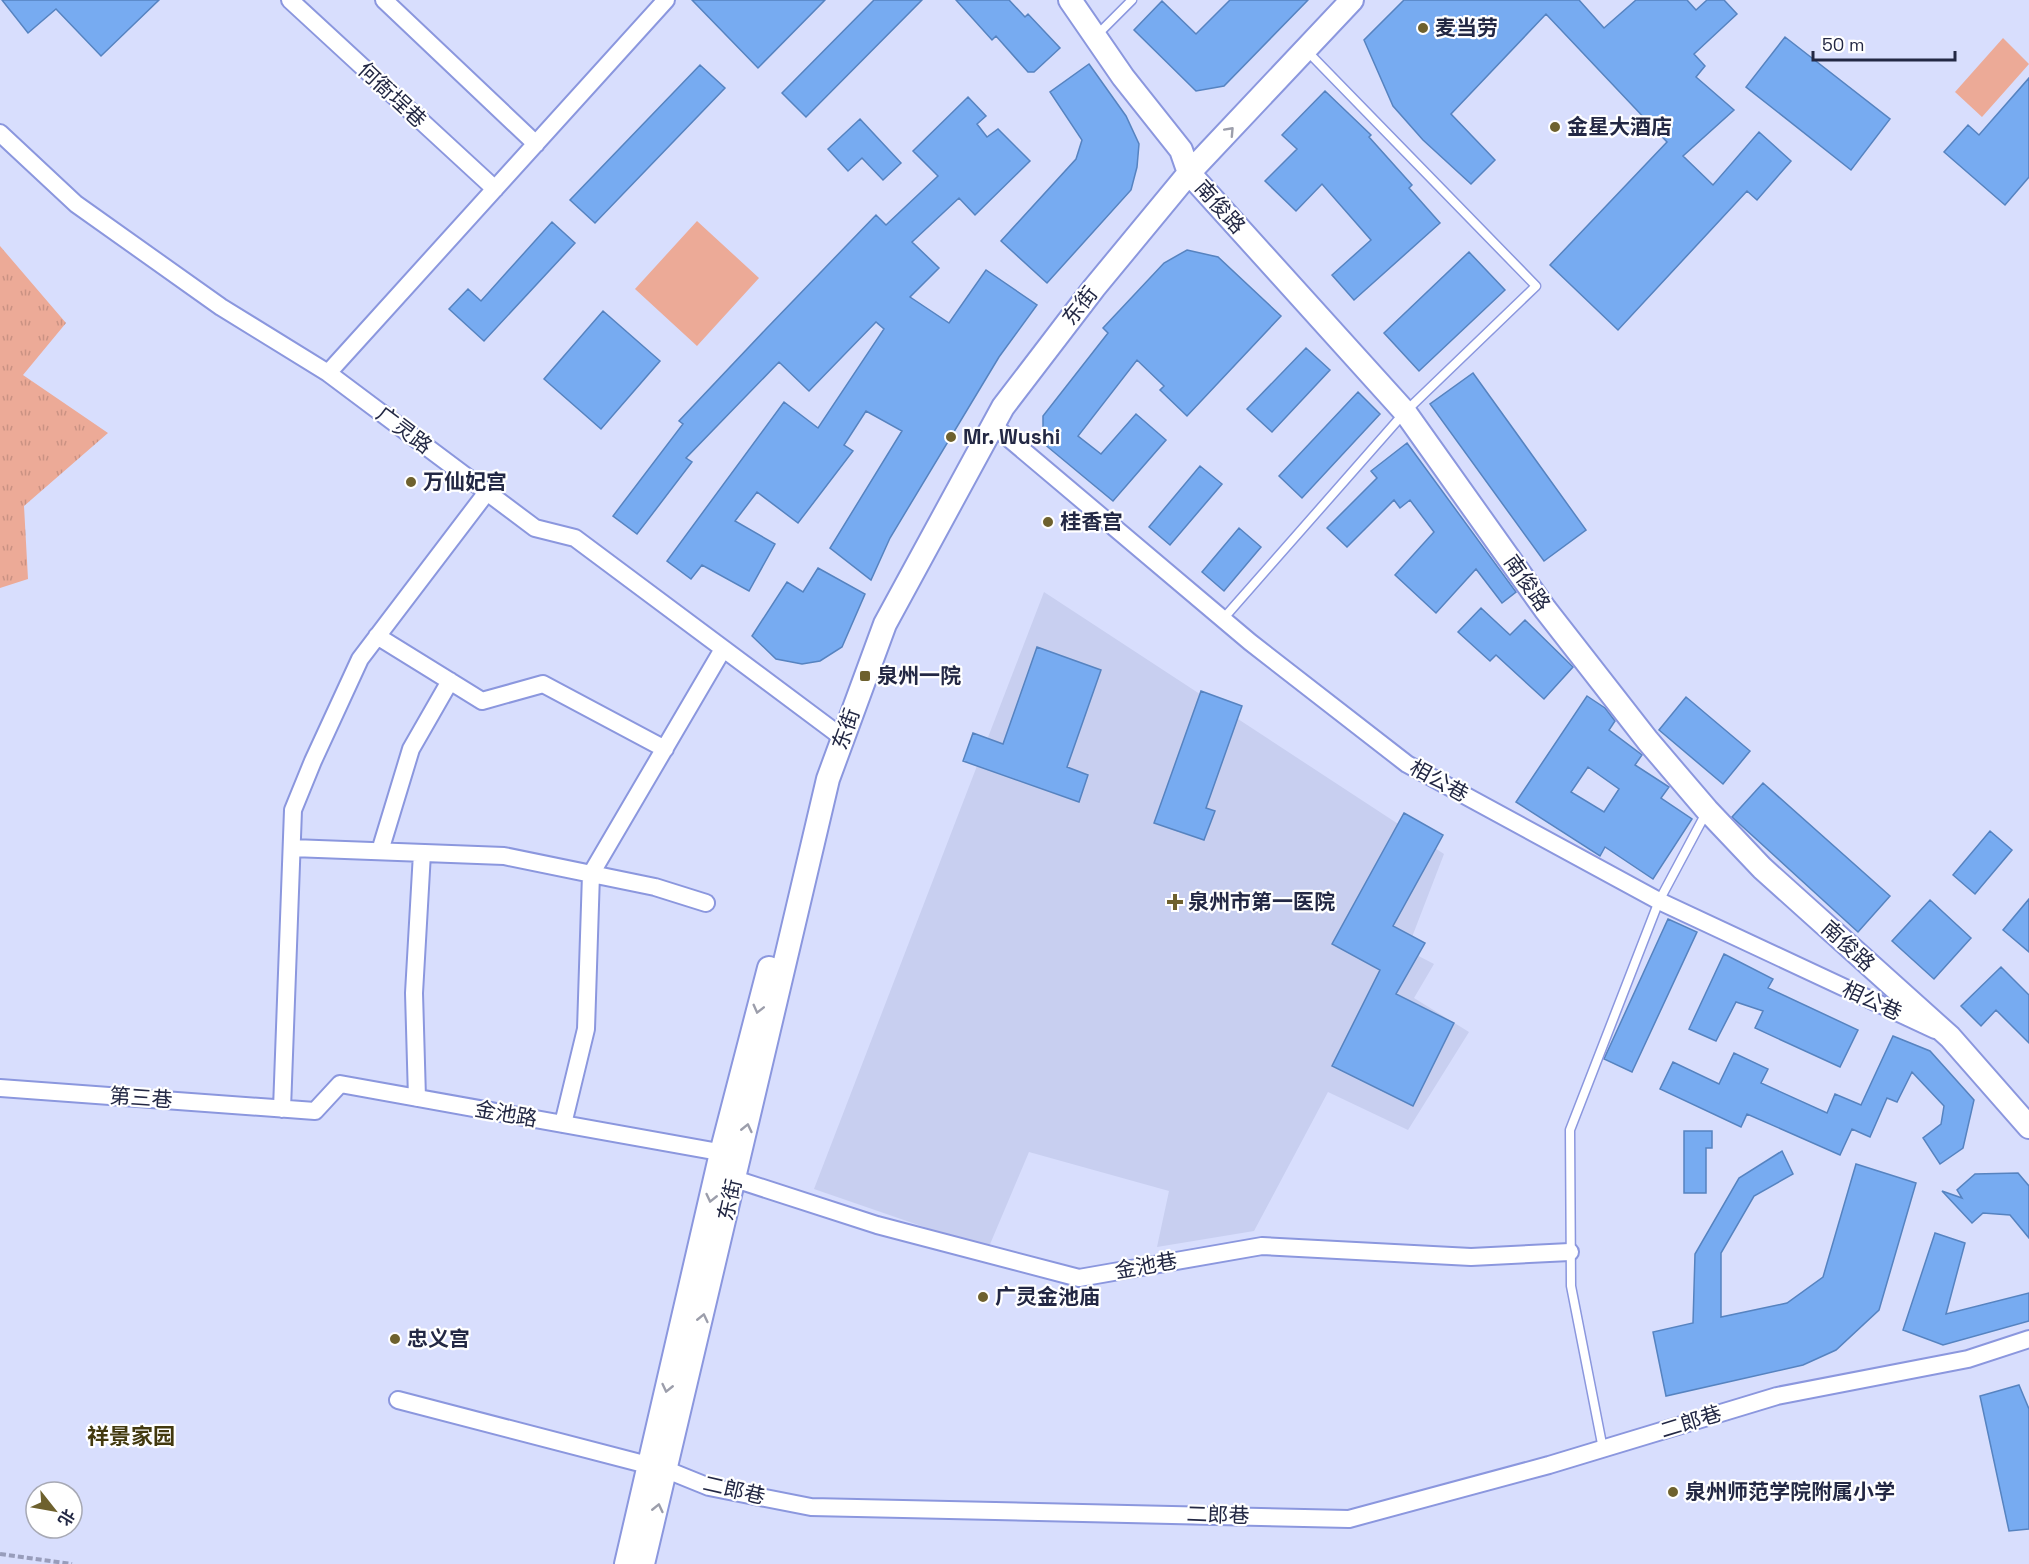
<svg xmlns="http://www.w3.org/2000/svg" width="2029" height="1564" font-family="'Space Grotesk','Noto Sans SC',sans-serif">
  <defs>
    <pattern id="park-tufts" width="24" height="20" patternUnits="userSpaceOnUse" patternTransform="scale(1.5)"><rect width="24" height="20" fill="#ecaa97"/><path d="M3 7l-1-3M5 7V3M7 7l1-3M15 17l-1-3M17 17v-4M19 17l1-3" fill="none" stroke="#ca9283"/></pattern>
  </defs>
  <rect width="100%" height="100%" fill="#d8defd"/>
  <!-- built -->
  <path fill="#c8cff0" d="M1044,592L1444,854L1407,950L1434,964L1414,998L1469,1032L1408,1130L1328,1092L1254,1231L1157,1247L1169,1191L1029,1152L988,1249L814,1189Z"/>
  <!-- park -->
  <path fill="url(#park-tufts)" d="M0,246L66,323L23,375L108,433L24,506L28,579L0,588Z"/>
  <!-- pitch -->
  <path fill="#ecaa97" d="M2003,38L2029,64L1982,117L1955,92Z
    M697,221L759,278L697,346L635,289Z"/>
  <!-- building -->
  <path fill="#77abf1" stroke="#5683c0" stroke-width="1.5" fill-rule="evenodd" d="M2,0H159L101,56L56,9L28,33Z
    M692,0H825L758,68Z
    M874,0H922L806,117L782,93Z
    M956,0H1009L1025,17L1028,14L1060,48L1034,72H1028L996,36L992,40Z
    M1230,0H1308L1224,86L1196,91L1134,30L1162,1L1196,34Z
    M1404,0H1579L1604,28L1636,0H1687L1696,10L1707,0H1724L1737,14L1694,54L1705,66L1696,77L1734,110L1683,156L1713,185L1759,132L1791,161L1757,200L1747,191L1618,330L1550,265L1667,142L1546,14L1451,114L1495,160L1471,184L1423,140L1393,106L1364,40Z
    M1785,37L1890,119L1851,170L1746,87Z
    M1089,64L1126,116L1139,144L1137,167L1131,190L1047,283L1001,241L1076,159L1082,140L1050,92Z
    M700,65L725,88L595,223L570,200Z
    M2029,78V177L2005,205L1944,152L1968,125L1979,135Z
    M1325,91L1371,135L1369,137L1412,185L1409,188L1440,223L1354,300L1332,275L1371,240L1322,184L1296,211L1265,181L1297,149L1282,135Z
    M968,97L986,116L977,124L987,137L998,129L1030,161L975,215L959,198L912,242L939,268L910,297L949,323L986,270L1037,305L999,357L890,538L871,580L830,548L902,431L866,411L844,445L853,451L798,523L757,492L735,521L775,544L749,591L702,565L691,579L667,561L784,402L818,428L884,329L876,322L809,391L779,362L686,458L692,462L637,534L613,516L683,424L679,421L766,329L876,215L886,225L938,176L913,151Z
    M860,119L901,163L883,180L862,158L848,171L828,149Z
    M552,222L575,243L484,341L449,309L468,289L481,301Z
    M1187,250L1218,257L1281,316L1187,416L1160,390L1164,386L1137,360L1078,436L1101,454L1136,414L1166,440L1113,501L1043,443V416L1108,333L1103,328L1164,263Z
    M1469,252L1505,290L1419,371L1384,333Z
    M603,311L660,361L601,429L544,379Z
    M1306,348L1330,370L1272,432L1247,409Z
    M1473,373L1586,530L1544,561L1430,404Z
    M1358,392L1380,414L1302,498L1279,476Z
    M1407,443L1516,592L1502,603L1476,569L1436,613L1395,575L1434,532L1410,500L1400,508L1394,500L1347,547L1327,528L1377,478L1371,471Z
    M1200,466L1222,484L1170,545L1149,527Z
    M1239,528L1261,547L1224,591L1202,572Z
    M818,568L865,594L842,647L820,661L802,664L776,659L752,636L787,582L803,592Z
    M1481,608L1510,635L1525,620L1573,667L1544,699L1496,655L1490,661L1458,632Z
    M1037,647L1101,670L1067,767L1088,775L1079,802L963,761L973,733L1003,744Z
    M1201,691L1242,706L1206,808L1215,811L1204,840L1154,823Z
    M1587,696L1605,708L1615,721L1609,730L1642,755L1635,765L1669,787L1661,798L1692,819L1653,879L1605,847L1600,856L1516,802ZM1588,767L1619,789L1604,812L1571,792Z
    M1686,697L1750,751L1723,784L1659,730Z
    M1763,783L1890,896L1858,932L1732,817Z
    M1404,813L1443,835L1393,926L1425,943L1396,994L1454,1023L1413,1106L1332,1066L1380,970L1332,944Z
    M1990,831L2012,850L1975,894L1953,875Z
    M2029,899V952L2003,930Z
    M1930,900L1971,938L1934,979L1892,941Z
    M1668,919L1697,932L1632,1072L1604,1059Z
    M1724,954L1773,979L1768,988L1858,1030L1840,1067L1755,1028L1763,1011L1736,1002L1716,1041L1689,1029Z
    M2001,967L2029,995V1043L1996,1010L1981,1026L1961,1006Z
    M1893,1036L1930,1051L1974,1100L1963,1148L1940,1164L1923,1138L1941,1124L1944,1106L1912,1072L1897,1102L1887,1098L1870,1137L1852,1129L1840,1155L1747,1114L1741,1127L1660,1089L1673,1062L1719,1084L1734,1053L1768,1069L1761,1083L1827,1113L1835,1094L1861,1105Z
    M1684,1131H1712V1148H1706V1193H1684Z
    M1782,1151L1793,1174L1754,1196L1721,1253V1317L1787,1303L1823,1277L1856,1164L1916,1183L1879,1310L1836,1350L1803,1365L1666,1396L1653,1332L1693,1323L1695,1254L1739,1178Z
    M2018,1173L2029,1186V1238L2010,1215L1983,1213L1972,1223L1942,1191L1962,1198L1957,1190L1975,1174Z
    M1935,1233L1965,1243L1946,1314L2029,1293V1321L1943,1345L1903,1330Z
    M2019,1385L2029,1409V1529L2009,1531L1980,1396Z"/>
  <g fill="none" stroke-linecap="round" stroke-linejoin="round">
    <!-- lane casing -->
    <g stroke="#8b97de" stroke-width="11">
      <path id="lane" d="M1096,36L1132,0
        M1223,619L1405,412L1536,286L1307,51
        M1603,1449L1571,1286L1570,1130L1659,901L1706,813"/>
    </g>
    <!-- street casing -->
    <g stroke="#8b97de" stroke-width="20">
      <path id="street" d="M290,0L495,189
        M384,0L536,144
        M0,133L76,204L221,307L328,373L535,528L575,538L843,738
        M328,373L666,0
        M993,425L1250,642L1407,764L1659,901L1935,1030
        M377,636L482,701L543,684L665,749
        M292,848L504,856L655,887L706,903
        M380,851L411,749L450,681
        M0,1088L315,1111L340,1084L730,1154
        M417,1098L414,993L422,853
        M282,1109L293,810L313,761L360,659L487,492
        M563,1124L586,1029L591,874L723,649
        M735,1179L877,1225L1079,1278L1262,1246L1471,1257L1570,1252
        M398,1400L667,1470L709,1487L811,1507L1349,1519L1549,1465L1777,1396L1968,1359L2029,1339"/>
    </g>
    <!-- secondary casing -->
    <g stroke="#8b97de" stroke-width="26">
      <path id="secondary" d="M1070,0L1123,77L1181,150L1189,173L1405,412L1545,609L1648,741L1707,810L1762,868L1950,1037L2029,1127
        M626,1564L721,1153L769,968
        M643,1564L828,779L885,624L1003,407L1094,288L1189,173L1352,0"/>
    </g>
    <!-- path -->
    <path stroke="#989dbb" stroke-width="4" stroke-dasharray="6 3" stroke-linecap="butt" d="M0,1554L72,1564"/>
    <!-- lane -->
    <use href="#lane" stroke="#fff" stroke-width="8"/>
    <!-- street -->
    <use href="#street" stroke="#fff" stroke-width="16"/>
    <!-- secondary -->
    <use href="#secondary" stroke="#fff" stroke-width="22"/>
  </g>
  <!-- one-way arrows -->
  <defs><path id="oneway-chevron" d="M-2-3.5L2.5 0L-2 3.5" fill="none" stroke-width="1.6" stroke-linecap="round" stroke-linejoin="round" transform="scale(1.5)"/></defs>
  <g stroke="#9c9eab">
    <use href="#oneway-chevron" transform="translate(1230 131) rotate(-47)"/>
    <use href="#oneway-chevron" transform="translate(758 1009) rotate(104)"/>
    <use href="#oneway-chevron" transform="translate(747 1128) rotate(-77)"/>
    <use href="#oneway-chevron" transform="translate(711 1198) rotate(103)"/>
    <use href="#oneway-chevron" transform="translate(703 1318) rotate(-77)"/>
    <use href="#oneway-chevron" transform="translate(667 1388) rotate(103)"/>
    <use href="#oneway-chevron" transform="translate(658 1508) rotate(-77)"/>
  </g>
  <!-- markers -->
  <g fill="#6e612e" stroke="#fff" stroke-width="2">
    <circle cx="1423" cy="28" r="6"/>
    <circle cx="1555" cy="127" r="6"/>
    <circle cx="951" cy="437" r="6"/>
    <circle cx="411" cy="482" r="6"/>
    <circle cx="1048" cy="522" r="6"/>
    <rect x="859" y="670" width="12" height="12" rx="3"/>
    <path d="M1172 893h6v6h6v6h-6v6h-6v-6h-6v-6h6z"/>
    <circle cx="983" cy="1297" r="6"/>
    <circle cx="395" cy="1339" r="6"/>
    <circle cx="1673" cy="1492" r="6"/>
  </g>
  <g text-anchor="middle" stroke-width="4.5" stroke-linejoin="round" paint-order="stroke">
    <!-- poi labels -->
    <g font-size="21" font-weight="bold" fill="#232844" stroke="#fff" text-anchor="start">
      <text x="1435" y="35">麦当劳</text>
      <text x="1567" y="134">金星大酒店</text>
      <text x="963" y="444">Mr. Wushi</text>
      <text x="423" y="489">万仙妃宫</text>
      <text x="1060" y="529">桂香宫</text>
      <text x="877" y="683">泉州一院</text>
      <text x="1188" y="909">泉州市第一医院</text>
      <text x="995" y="1304">广灵金池庙</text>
      <text x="407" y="1346">忠义宫</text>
      <text x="1685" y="1499">泉州师范学院附属小学</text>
    </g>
    <!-- street labels -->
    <g font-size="21" fill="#232844" stroke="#fff">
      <text transform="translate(392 95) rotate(43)" y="7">何衙埕巷</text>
      <text transform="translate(1220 207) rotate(48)" y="7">南俊路</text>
      <text transform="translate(1080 306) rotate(-52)" y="7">东街</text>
      <text transform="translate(404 430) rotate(37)" y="7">广灵路</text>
      <text transform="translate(1527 583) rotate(55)" y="7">南俊路</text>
      <text transform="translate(846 729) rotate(-70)" y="7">东街</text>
      <text transform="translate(1439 781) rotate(29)" y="7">相公巷</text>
      <text transform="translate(1848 946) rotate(42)" y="7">南俊路</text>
      <text transform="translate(1872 1001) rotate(25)" y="7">相公巷</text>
      <text transform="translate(141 1098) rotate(4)" y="7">第三巷</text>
      <text transform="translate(506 1114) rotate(10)" y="7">金池路</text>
      <text transform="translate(730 1200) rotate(-77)" y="7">东街</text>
      <text transform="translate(1146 1266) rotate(-10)" y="7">金池巷</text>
      <text transform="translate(1691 1422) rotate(-17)" y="7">二郎巷</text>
      <text transform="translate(734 1490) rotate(13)" y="7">二郎巷</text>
      <text transform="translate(1218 1515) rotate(2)" y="7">二郎巷</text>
    </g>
    <!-- neighbourhood labels -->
    <g font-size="22" font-weight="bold" fill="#42390f" stroke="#fff">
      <text x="131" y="1444">祥景家园</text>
    </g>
  </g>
  <!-- north arrow -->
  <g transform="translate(54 1510) rotate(121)"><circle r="28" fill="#ffffff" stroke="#a7a9b4" stroke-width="1.5"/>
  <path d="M0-4.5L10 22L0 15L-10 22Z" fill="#6e612e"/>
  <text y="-9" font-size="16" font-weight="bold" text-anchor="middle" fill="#232844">北</text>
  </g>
  <!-- scale -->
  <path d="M1813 51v9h142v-9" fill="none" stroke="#232844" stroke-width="3"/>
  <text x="1822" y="51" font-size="18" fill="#232844" stroke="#ffffff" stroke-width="4.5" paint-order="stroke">50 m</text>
</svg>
